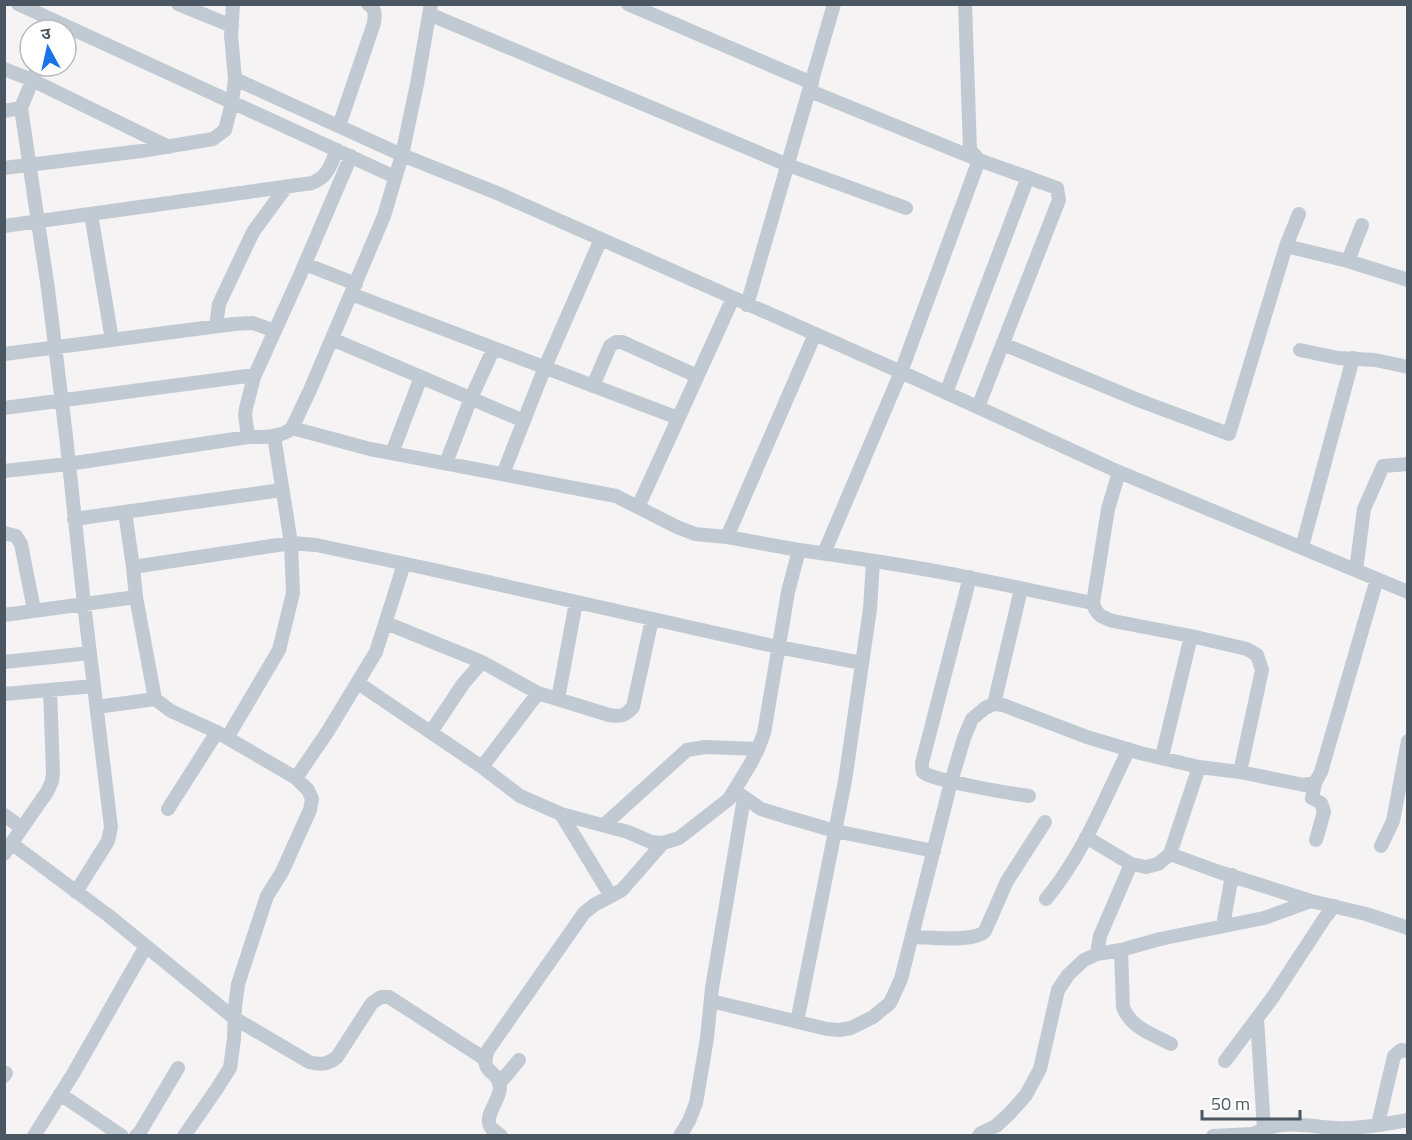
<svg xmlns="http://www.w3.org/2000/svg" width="1412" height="1140" font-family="'Titillium Web','Noto Sans Devanagari',sans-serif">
  <rect width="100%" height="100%" fill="#f5f3f3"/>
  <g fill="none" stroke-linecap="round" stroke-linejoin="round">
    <!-- minor -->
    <path stroke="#c1cad2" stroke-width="14" d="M18,4L395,177
      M178,4L232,26
      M628,4L812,83
      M429,14L788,165L906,208
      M38,66L21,108L48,289L66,436L84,604L111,827L108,841L76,892
      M4,69L32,80L169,147
      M235,79L402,155L497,193L901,372L1119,472L1408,592
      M810,91L979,160L1057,188L1059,200L978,407
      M4,111L21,108
      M339,126L374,23C375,15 376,9 368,4
      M4,168L141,151L213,139L225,130L232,103L235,79L231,35L233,4
      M91,214L112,340
      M4,226L312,183C328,177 331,164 337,150
      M1286,246L1348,261L1362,225
      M1348,261L1408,280
      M305,264L356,284
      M351,294L678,418
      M747,305L834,4
      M216,326L219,304L253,232L286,187
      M332,339L524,421
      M1003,344L1138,400L1229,434L1286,246L1299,214
      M1300,350L1338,358L1375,360L1408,367
      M4,354L234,324L253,323L275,331
      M593,386L610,346L616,342H622L697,376
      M946,393L1028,177
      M4,408L247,376L254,377
      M292,428L370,449L616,496L677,527L695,534L727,537L799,550
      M248,437L245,415L246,408L254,377L301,273L351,156
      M392,453L421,377
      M446,463L471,398L494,348
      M4,471L68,464L248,437C262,437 281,438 292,428L310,390L384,216L402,155L417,84L431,4
      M1119,472L1108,509L1093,603C1096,615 1102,617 1113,621L1191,636L1247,649L1257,655L1262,670L1240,772
      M503,474L545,367L601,239
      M638,507L733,298
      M125,512L133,567
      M74,519L282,490
      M4,533L16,536L21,544L34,610
      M727,537L815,334
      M1302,547L1353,358
      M824,553L901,372L979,160L970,150L965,4
      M1356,570L1364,509L1383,466L1408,464
      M970,577L922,763C922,765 922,770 923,772C928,780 1015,794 1029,796
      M4,615L136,597
      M386,623L482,662L538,693L609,715C621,717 625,716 633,707L652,619
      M4,662L90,653
      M358,683L482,767L520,796L561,814L628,832L651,842L663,843L679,838L729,799L751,763L758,749L764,733L788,592L799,550C856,558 914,566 971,578C1012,586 1052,595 1093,603
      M4,694L94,686
      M558,699L576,602
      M994,704L1021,589
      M97,707L155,699
      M431,732L463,684L482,662
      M227,738L279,650L293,593L291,543L274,436
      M1162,757L1191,636
      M482,767L538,693
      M296,778L328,731L376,652L404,564
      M1315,783L1312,798L1321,803L1324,812L1316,840
      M738,793L761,809L787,817L835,831L934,851
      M168,809L217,732
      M561,814L611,896
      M4,815L22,828
      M604,825L687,750L705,747L758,749
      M1086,837L1131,864L1146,867L1158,864L1170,854L1199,767
      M11,843L109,916L234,1018L309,1062C320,1065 327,1065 337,1057L372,1003L381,997H389L485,1059
      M1381,846L1393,821L1408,741
      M4,854L47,792L52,781L53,772L50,690
      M1170,854L1219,872L1311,901L1366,914L1408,928
      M1046,899C1083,855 1104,800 1129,749
      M1223,926L1232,875
      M912,937C929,937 974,943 985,931L1007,881L1045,822
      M1121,950L1123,1007C1131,1028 1152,1034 1171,1044
      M1097,954L1100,936L1131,864
      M711,1001L827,1029L839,1030L851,1028L873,1017L890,1003L901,979L951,782L964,738L972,719L985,708L994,704L1003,705L1087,737L1140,753L1199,767L1240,772L1304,785L1315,783L1321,772L1377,579
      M1257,1018L1264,1129
      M797,1022L845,781L870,609L873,561
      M1225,1061L1273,997L1324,919L1334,906
      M4,1076L6,1073
      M499,1084L519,1060
      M60,1094L122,1136
      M1378,1124L1394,1056L1401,1050L1408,1051
      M34,1136L73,1074L146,946
      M136,1136L140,1132L178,1068
      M184,1136L216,1090L230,1068L234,1039L235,1007L238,984L267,896L282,872L310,810L312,799L308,790L296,778L217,732L171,711L155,699L136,597L133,567L291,543L316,545L425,568L778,647L862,663
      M501,1136C498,1133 492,1130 490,1126C484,1115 501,1099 500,1086C498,1069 479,1075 488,1050L584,913L594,905L622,890L663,843
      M680,1136L689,1121L696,1103L707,1038L712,988L744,798
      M979,1136L981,1133L996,1126L1010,1113L1026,1095L1040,1069L1058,990L1068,975L1084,960L1097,954L1121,950L1160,939L1264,918L1311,901
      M1213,1136L1252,1134
      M1249,1136C1283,1118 1302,1126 1337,1128C1360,1129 1385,1124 1408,1120"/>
  </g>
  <!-- border -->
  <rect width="1412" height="1140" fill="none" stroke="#4a5661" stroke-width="12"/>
  <!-- north arrow -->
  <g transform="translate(48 48) rotate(352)"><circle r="28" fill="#ffffff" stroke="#b7bbc0" stroke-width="1.5"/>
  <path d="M0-4.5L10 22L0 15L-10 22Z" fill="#1a73e8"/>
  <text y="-9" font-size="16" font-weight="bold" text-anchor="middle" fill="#4a5661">उ</text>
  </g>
  <!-- scale -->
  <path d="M1202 1110v9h98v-9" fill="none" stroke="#4a5661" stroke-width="3"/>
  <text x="1211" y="1110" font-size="18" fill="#4a5661" stroke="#ffffff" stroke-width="4.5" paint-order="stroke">50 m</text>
</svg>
